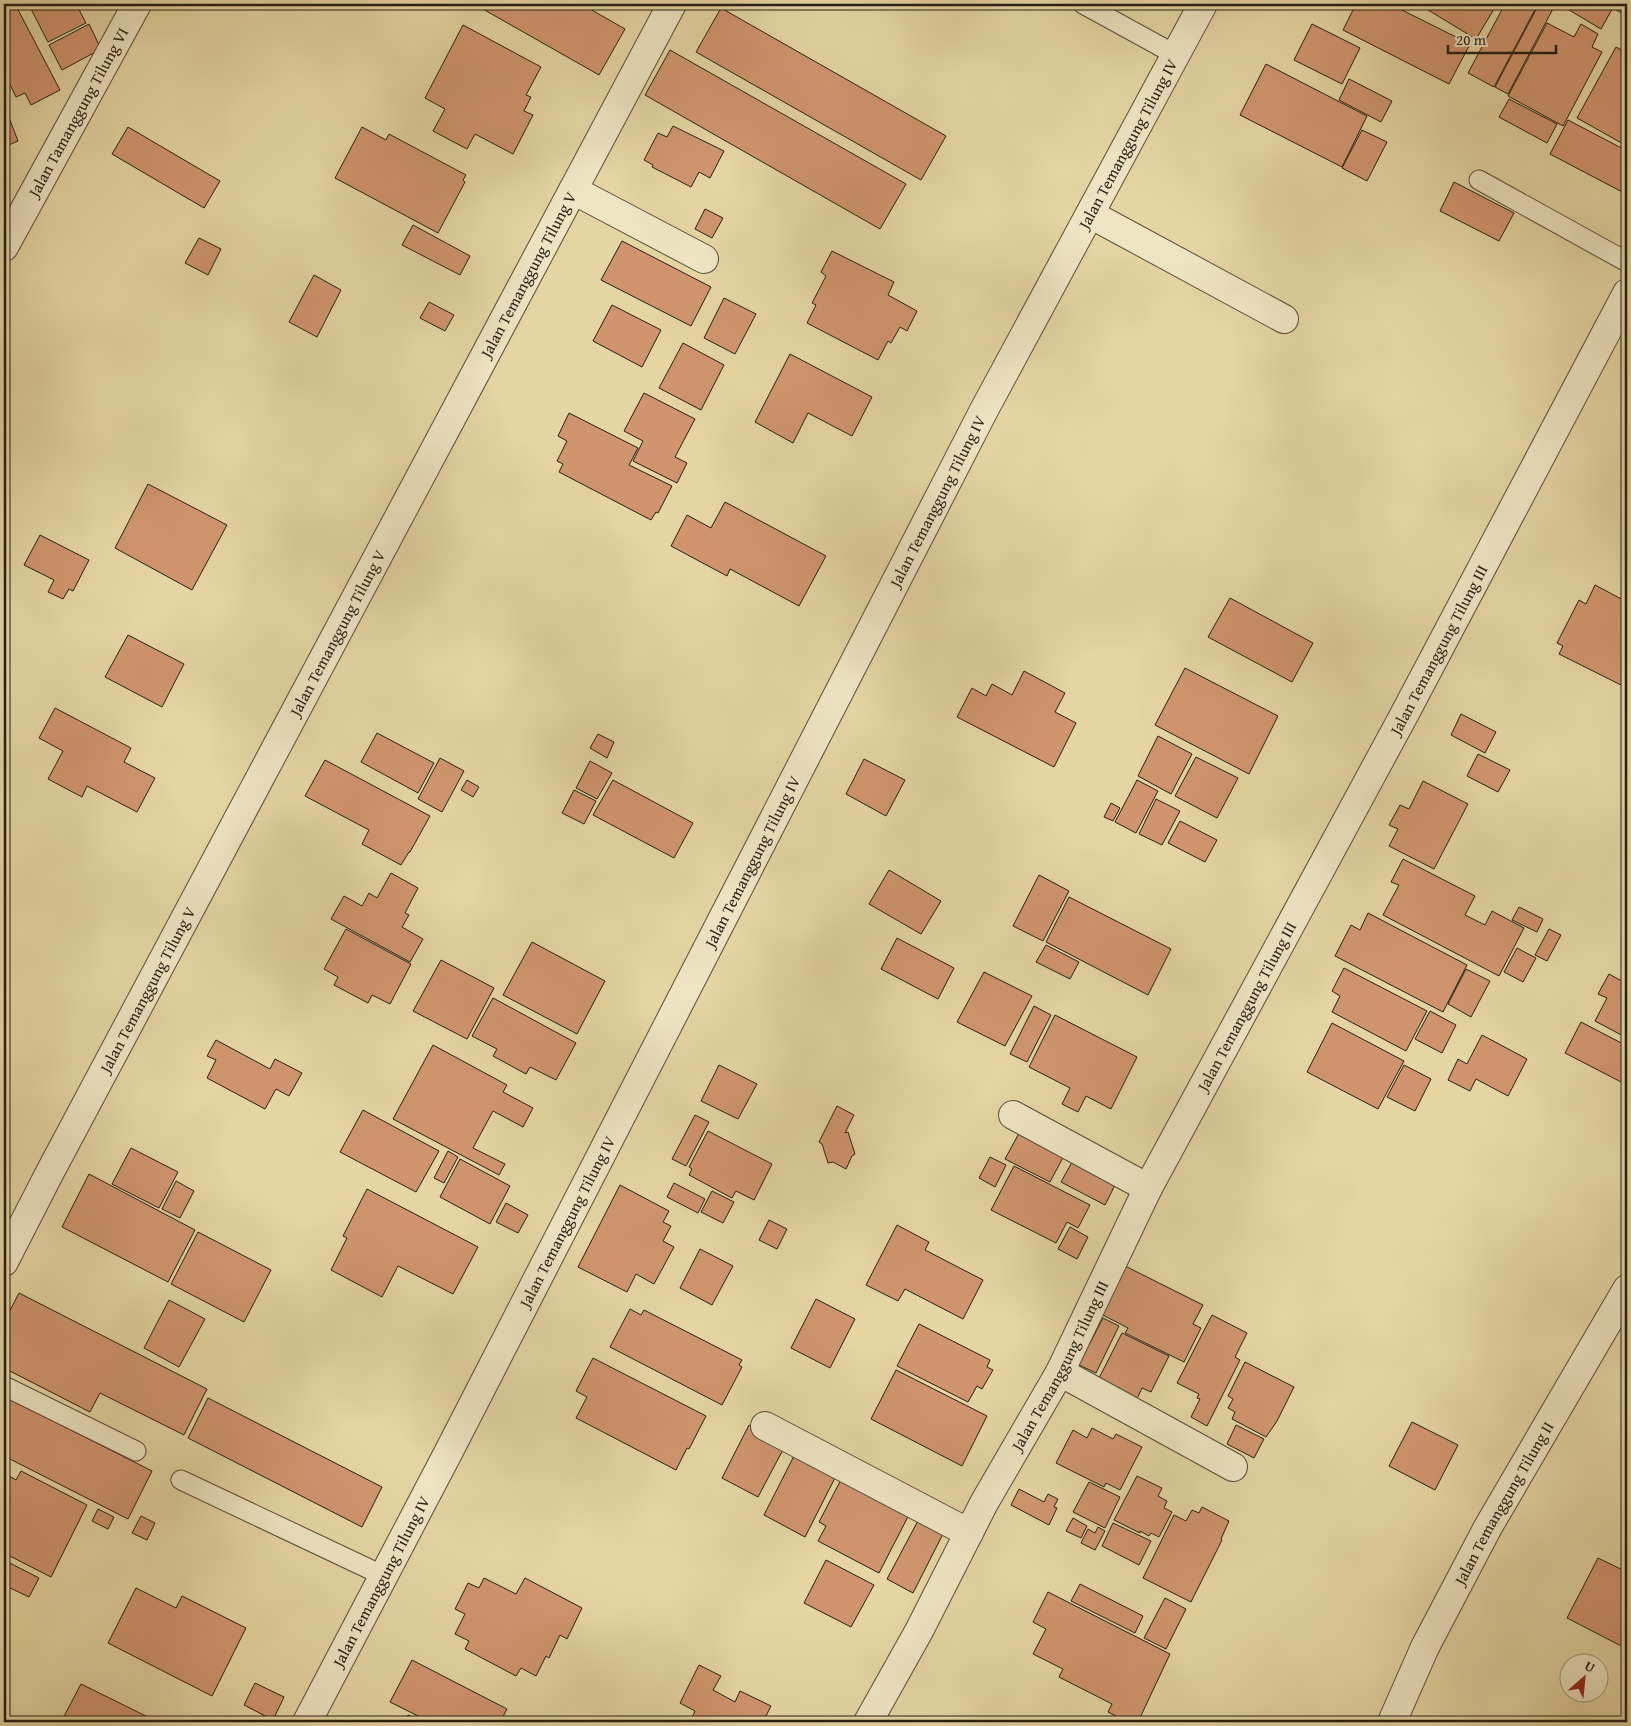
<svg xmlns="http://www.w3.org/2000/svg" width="1631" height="1726" font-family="'Gentium Book Plus',serif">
  <rect width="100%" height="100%" fill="#e5d5a3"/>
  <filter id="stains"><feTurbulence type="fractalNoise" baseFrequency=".004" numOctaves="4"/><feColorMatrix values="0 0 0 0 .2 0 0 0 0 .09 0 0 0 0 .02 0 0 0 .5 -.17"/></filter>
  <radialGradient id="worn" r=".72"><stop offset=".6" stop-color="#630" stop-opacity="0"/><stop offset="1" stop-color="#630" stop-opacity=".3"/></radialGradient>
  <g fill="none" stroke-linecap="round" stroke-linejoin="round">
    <!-- stream -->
    <path stroke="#697b69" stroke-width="11" d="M1616,4L1627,11"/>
  </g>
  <!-- building -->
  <path fill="#d0956f" stroke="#261e14" d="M11,4H15L60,90L31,105L25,93L16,97L4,72V7Z
    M40,4H76L86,23L48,42L31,9Z
    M474,4H581L625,29L599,75Z
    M1356,4H1390L1470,44L1449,84L1343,30Z
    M1432,4H1497L1476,39L1428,10Z
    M1505,4H1538L1494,87L1468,73Z
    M1539,4L1555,5L1508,94L1495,87Z
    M1559,4H1615L1601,29Z
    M721,8L946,136L921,180L696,52Z
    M1547,23L1574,37L1581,24L1598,34L1592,47L1602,52L1563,126L1508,96Z
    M89,24L101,49L62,70L49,45Z
    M1312,24L1360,48L1342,84L1294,60Z
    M463,25L541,67L526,95L531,97L524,111L533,115L513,154L475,134L467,149L433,131L445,109L425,98Z
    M1616,47L1627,53V146L1577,118Z
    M670,50L906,184L880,229L645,95Z
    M1266,64L1367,116L1342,167L1240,115Z
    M1349,79L1392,101L1381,122L1339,100Z
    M1509,99L1557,124L1547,143L1499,117Z
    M8,115L18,141L4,147V117Z
    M1568,120L1627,151L1626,194L1550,154Z
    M673,126L724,151L710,178L699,172L691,187L652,167L653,165L644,160L658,133L667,137Z
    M128,127L220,181L204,208L112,154Z
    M362,127L386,140L389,134L466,175L463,180L465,182L438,233L335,178Z
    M1362,130L1387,142L1367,181L1342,168Z
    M1454,182L1514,213L1499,241L1440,211Z
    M705,209L723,218L712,238L695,229Z
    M413,225L470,256L460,275L402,245Z
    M199,238L221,249L208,275L185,263Z
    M622,241L711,287L691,326L601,280Z
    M832,251L894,282L888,295L917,311L907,331L900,327L891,343L888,341L878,360L807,323L816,305L812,303L826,276L821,272Z
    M314,275L341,290L317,337L289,322Z
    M724,298L756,314L735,354L704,338Z
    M429,302L454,315L445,331L420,318Z
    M612,305L661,330L642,367L593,341Z
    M683,343L724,365L701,410L659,388Z
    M790,354L872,397L852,436L808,413L793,443L755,422Z
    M644,393L695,419L675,457L687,463L677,483L633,461L643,441L624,431Z
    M569,413L638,448L629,465L672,486L658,513L656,512L651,520L559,472L563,464L557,461L567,441L558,436Z
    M148,484L227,525L192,590L115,548Z
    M725,502L826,556L799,606L730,569L727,576L671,546L687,515L711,528Z
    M40,535L89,560L73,591L69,589L63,599L48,592L54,580L24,565Z
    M1595,585L1627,602V688L1559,654L1563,646L1557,643L1579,600L1586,604Z
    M1230,598L1313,643L1292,682L1208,637Z
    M128,635L184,664L162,707L105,677Z
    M1185,668L1278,716L1249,774L1155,725Z
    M1024,671L1065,693L1055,712L1076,723L1054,767L957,717L972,688L986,696L992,684L1012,695Z
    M55,708L131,748L124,762L155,778L137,812L87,786L82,797L48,779L63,751L39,738Z
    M1461,714L1496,732L1485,753L1451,735Z
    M377,733L434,763L418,793L361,762Z
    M598,734L614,742L607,758L590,748Z
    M1158,736L1192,754L1171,794L1138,776Z
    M1478,754L1510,770L1498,792L1467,776Z
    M1196,757L1238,778L1217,818L1175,796Z
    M440,758L464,771L442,812L418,799Z
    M864,759L905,780L886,816L846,794Z
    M325,760L430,816L410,852H409L401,865L362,844L369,830L305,796Z
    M590,761L612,773L597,799L576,788Z
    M467,780L479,787L473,797L461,790Z
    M613,780L693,823L674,858L593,815Z
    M1137,780L1158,791L1136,833L1115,822Z
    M1423,781L1468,804L1434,869L1389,846L1398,829L1389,825L1400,805L1409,809Z
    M574,790L596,801L584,824L562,813Z
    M1156,799L1180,811L1162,845L1139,834Z
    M1111,803L1120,808L1113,821L1104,817Z
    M1180,821L1217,840L1205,862L1168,843Z
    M1403,859L1475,896L1465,915L1485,925L1492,911L1524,928L1499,976L1383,915L1399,885L1391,882Z
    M889,870L941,901L921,934L869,904Z
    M391,873L418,888L405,913L409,915L402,927L423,939L410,962L331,919L344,896L362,906L369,893L377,898Z
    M1039,875L1069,891L1043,941L1013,926Z
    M1069,897L1171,949L1148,995L1046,942Z
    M1519,907L1543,919L1537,932L1512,920Z
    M1368,913L1467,965L1443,1012L1335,956L1351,925L1360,930Z
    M346,929L411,964L390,1004L372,995L368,1003L334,985L338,977L324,969Z
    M1549,929L1561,935L1547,961L1535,955Z
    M897,938L954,968L938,999L881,969Z
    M532,942L605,981L577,1034L503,995Z
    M1046,945L1079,962L1070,979L1036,962Z
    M1517,948L1536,958L1523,982L1504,972Z
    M441,960L494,988L467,1039L413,1011Z
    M1344,968L1427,1011L1406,1051L1332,1012L1340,996L1332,991Z
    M1466,969L1490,981L1471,1017L1448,1004Z
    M984,972L1032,996L1005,1046L957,1022Z
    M1609,974L1627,984V1038L1595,1021L1607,998L1598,994Z
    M493,998L576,1043L556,1080L530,1067L526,1074L493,1056L497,1049L472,1036Z
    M1034,1006L1051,1015L1027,1062L1010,1054Z
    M1430,1011L1456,1025L1442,1053L1415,1039Z
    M1055,1015L1137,1057L1111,1109L1086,1096L1078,1112L1062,1104L1070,1088L1029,1067Z
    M1581,1022L1627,1046V1079L1625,1084L1565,1053Z
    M1332,1023L1404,1061L1378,1109L1307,1072Z
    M1482,1035L1527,1059L1508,1096L1476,1079L1470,1091L1448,1080L1458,1059L1467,1064Z
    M216,1040L270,1069L275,1059L302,1073L289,1096L276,1089L265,1109L207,1078L216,1060L207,1056Z
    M433,1045L507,1085L503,1092L533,1108L523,1127L493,1111L473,1148L505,1164L499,1175L393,1119Z
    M719,1065L757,1084L738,1119L701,1101Z
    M1404,1065L1431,1079L1415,1111L1387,1097Z
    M837,1106L854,1115L845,1133L848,1132L855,1154L852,1156L846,1169L833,1162L828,1163L822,1144L819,1142Z
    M363,1110L439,1151L416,1192L340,1152Z
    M695,1115L709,1122L686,1166L672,1159Z
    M1024,1124L1068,1148L1050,1182L1005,1159Z
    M708,1131L772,1164L754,1200L736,1191L732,1198L689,1175L692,1169L689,1167Z
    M131,1148L178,1172L159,1208L112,1184Z
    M448,1151L458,1157L444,1183L434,1178Z
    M1076,1155L1119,1177L1105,1205L1061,1182Z
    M990,1157L1006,1165L995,1187L979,1178Z
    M460,1159L510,1186L490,1224L440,1197Z
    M1014,1166L1090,1205L1078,1228L1067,1222L1056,1243L991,1210Z
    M89,1174L195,1230L168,1282L62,1227Z
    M176,1181L194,1191L180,1218L162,1209Z
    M674,1183L705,1199L698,1213L667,1197Z
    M620,1185L669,1211L663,1222L671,1226L663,1241L674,1247L654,1284L636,1274L627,1292L578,1267Z
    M367,1189L478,1247L453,1294L398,1266L382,1297L331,1270L347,1238L343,1236Z
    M712,1191L734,1202L723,1223L701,1212Z
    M506,1203L528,1215L518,1233L496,1222Z
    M769,1220L787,1229L777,1249L759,1240Z
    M897,1225L929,1242L925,1250L983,1280L963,1319L905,1289L898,1301L866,1285Z
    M1070,1227L1088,1237L1077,1259L1058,1249Z
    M198,1232L271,1270L244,1322L171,1284Z
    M700,1249L733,1266L712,1305L680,1288Z
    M1125,1266L1203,1305L1193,1324L1201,1328L1184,1362L1125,1333L1128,1328L1101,1314Z
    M19,1293L207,1389L184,1435L100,1393L90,1412L4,1368V1322Z
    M816,1299L855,1319L830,1368L791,1348Z
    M169,1300L205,1319L179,1367L144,1348Z
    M630,1309L641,1315L644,1310L742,1360L739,1365L742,1367L722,1405L610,1347Z
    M1212,1315L1247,1333L1235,1357L1240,1360L1207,1426L1191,1417L1200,1399L1197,1398L1199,1394L1177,1383Z
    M1103,1318L1119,1326L1096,1373L1079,1365L1080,1364L1073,1360L1082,1341L1089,1345Z
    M919,1324L990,1360L987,1367L993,1370L982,1389L977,1386L968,1402L897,1366Z
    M1122,1333L1169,1356L1151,1392L1142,1388L1136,1401L1097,1382Z
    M593,1358L706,1416L689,1449L687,1448L676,1470L576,1418L587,1397L576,1391Z
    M1245,1362L1294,1387L1277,1421L1266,1437L1232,1419L1235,1412L1228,1408L1233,1399L1228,1396Z
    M896,1370L987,1416L962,1466L871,1419Z
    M4,1396L152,1471L128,1519L4,1456Z
    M208,1398L382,1487L362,1527L188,1438Z
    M1412,1422L1458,1445L1435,1490L1389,1466Z
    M749,1425L786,1444L758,1497L722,1478Z
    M1236,1425L1264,1439L1254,1458L1227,1444Z
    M1092,1428L1113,1439L1116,1434L1142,1447L1120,1490L1106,1483L1104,1487L1056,1463L1073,1430L1087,1438Z
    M797,1450L838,1472L805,1537L764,1515Z
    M21,1471L87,1505L51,1577L4,1553V1473L16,1480Z
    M845,1472L913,1507L879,1573L818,1541L826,1526L819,1522Z
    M1137,1476L1162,1488L1158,1496L1167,1501L1164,1508L1172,1512L1159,1537L1151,1533L1149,1536L1140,1531V1533L1114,1520Z
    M1089,1482L1120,1497L1105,1528L1073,1512Z
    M1019,1489L1044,1502L1048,1494L1058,1499L1054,1507L1057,1508L1049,1525L1011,1505Z
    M1202,1507L1229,1521L1221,1539L1222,1540L1191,1602L1143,1578L1174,1515L1186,1521L1192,1510L1199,1513Z
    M98,1509L114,1517L108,1529L92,1521Z
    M141,1516L155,1523L147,1540L132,1533Z
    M920,1517L945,1530L913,1593L887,1579Z
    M1073,1518L1087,1526L1081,1538L1066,1531Z
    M1113,1523L1151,1541L1139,1565L1102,1546Z
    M1098,1527L1105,1531L1095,1550L1081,1543L1088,1529L1095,1533Z
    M1598,1558L1627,1572V1649L1567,1618Z
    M4,1560L39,1578L29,1597L4,1585Z
    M826,1560L874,1585L851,1627L804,1603Z
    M484,1578L516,1594L525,1578L582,1608L567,1639L560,1635L549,1658L546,1656L536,1676L521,1668L516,1676L465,1649L469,1641L455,1634L465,1614L455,1609L468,1583L479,1588Z
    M1080,1584L1143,1616L1135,1633L1071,1601Z
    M136,1588L176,1608L182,1596L246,1628L212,1696L108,1643Z
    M1048,1592L1170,1654L1138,1722H1128L1108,1712L1112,1704L1059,1677L1063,1669L1033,1654L1046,1629L1033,1622Z
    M1165,1598L1186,1609L1166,1649L1144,1638Z
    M412,1660L507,1709L500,1722H430L390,1702Z
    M699,1665L721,1676L713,1690L735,1702L740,1691L771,1706L763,1722H690L695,1711L680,1703Z
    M255,1683L284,1697L273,1720L244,1705Z
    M81,1684L150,1718L148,1722H61Z
    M408,1715L423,1722H404Z"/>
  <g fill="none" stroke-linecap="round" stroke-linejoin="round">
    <!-- service casing -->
    <g stroke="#564c38" stroke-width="21">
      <path id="service" d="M1083,4L1176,55
        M1479,180L1627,262
        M4,1386L136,1451
        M181,1480L384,1576"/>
    </g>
    <!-- minor casing -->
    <g stroke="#564c38" stroke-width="30">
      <g id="minor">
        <path d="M573,190L704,259"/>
        <path d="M1090,214L1284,319"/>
        <path id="s1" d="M4,247L137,4"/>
        <path d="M1013,1115L1148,1188"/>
        <path id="s2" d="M4,1262L49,1174L672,4"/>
        <path d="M1060,1372L1233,1467"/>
        <path d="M765,1426L969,1533"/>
        <path id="s3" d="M307,1722L448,1453L984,410L1203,4"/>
        <path id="s4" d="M868,1722L919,1631L984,1503L1060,1372L1148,1188L1404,715L1627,293"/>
        <path id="s5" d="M1392,1722L1425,1647L1488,1527L1627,1289"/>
      </g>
    </g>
    <!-- service -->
    <use href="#service" stroke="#eee4c3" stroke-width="19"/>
    <!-- minor -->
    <use href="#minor" stroke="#eee4c3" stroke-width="28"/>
  </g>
  <g text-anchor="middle" stroke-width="5" stroke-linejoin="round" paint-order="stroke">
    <!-- street labels -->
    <g font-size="16" fill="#261e14" stroke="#eee4c3">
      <text dy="6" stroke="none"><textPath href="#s1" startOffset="154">Jalan Tamanggung Tilung VI</textPath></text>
      <text dy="6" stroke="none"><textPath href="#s3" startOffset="1779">Jalan Temanggung Tilung IV</textPath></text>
      <text dy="6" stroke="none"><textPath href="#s2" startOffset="1118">Jalan Temanggung Tilung V</textPath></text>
      <text dy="6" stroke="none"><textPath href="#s3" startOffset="1374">Jalan Temanggung Tilung IV</textPath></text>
      <text dy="6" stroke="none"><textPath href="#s2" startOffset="712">Jalan Temanggung Tilung V</textPath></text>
      <text dy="6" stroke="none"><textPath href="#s4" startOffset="1215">Jalan Temanggung Tilung III</textPath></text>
      <text dy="6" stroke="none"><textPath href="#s3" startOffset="969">Jalan Temanggung Tilung IV</textPath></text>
      <text dy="6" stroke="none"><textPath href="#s2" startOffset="308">Jalan Temanggung Tilung V</textPath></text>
      <text dy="6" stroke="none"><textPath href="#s4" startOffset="810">Jalan Temanggung Tilung III</textPath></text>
      <text dy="6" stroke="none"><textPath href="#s3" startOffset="564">Jalan Temanggung Tilung IV</textPath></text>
      <text dy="6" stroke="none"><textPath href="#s4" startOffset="405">Jalan Temanggung Tilung III</textPath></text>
      <text dy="6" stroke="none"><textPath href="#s5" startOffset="246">Jalan Temanggung Tilung II</textPath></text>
      <text dy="6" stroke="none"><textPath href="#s3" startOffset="159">Jalan Temanggung Tilung IV</textPath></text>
    </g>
  </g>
  <!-- margin -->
  <rect width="1631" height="1726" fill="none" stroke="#e5d5a3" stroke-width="20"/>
  <rect x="5" y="5" width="1621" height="1716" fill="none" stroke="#261e14" stroke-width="2.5"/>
  <rect x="10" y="10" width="1611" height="1706" fill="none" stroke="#261e14"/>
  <!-- north arrow -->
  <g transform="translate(1584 1678) rotate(27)"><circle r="24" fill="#eee4c3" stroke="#9e957d"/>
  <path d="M0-4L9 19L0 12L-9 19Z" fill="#8f2418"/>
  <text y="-8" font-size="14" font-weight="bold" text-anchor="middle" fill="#261e14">U</text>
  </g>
  <!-- scale -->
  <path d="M1448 45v8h108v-8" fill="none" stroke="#261e14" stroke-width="2.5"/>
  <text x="1456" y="45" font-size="15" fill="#261e14" stroke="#eee4c3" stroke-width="4" paint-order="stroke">20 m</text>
  <rect width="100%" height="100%" filter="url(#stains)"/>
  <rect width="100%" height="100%" fill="url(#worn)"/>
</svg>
